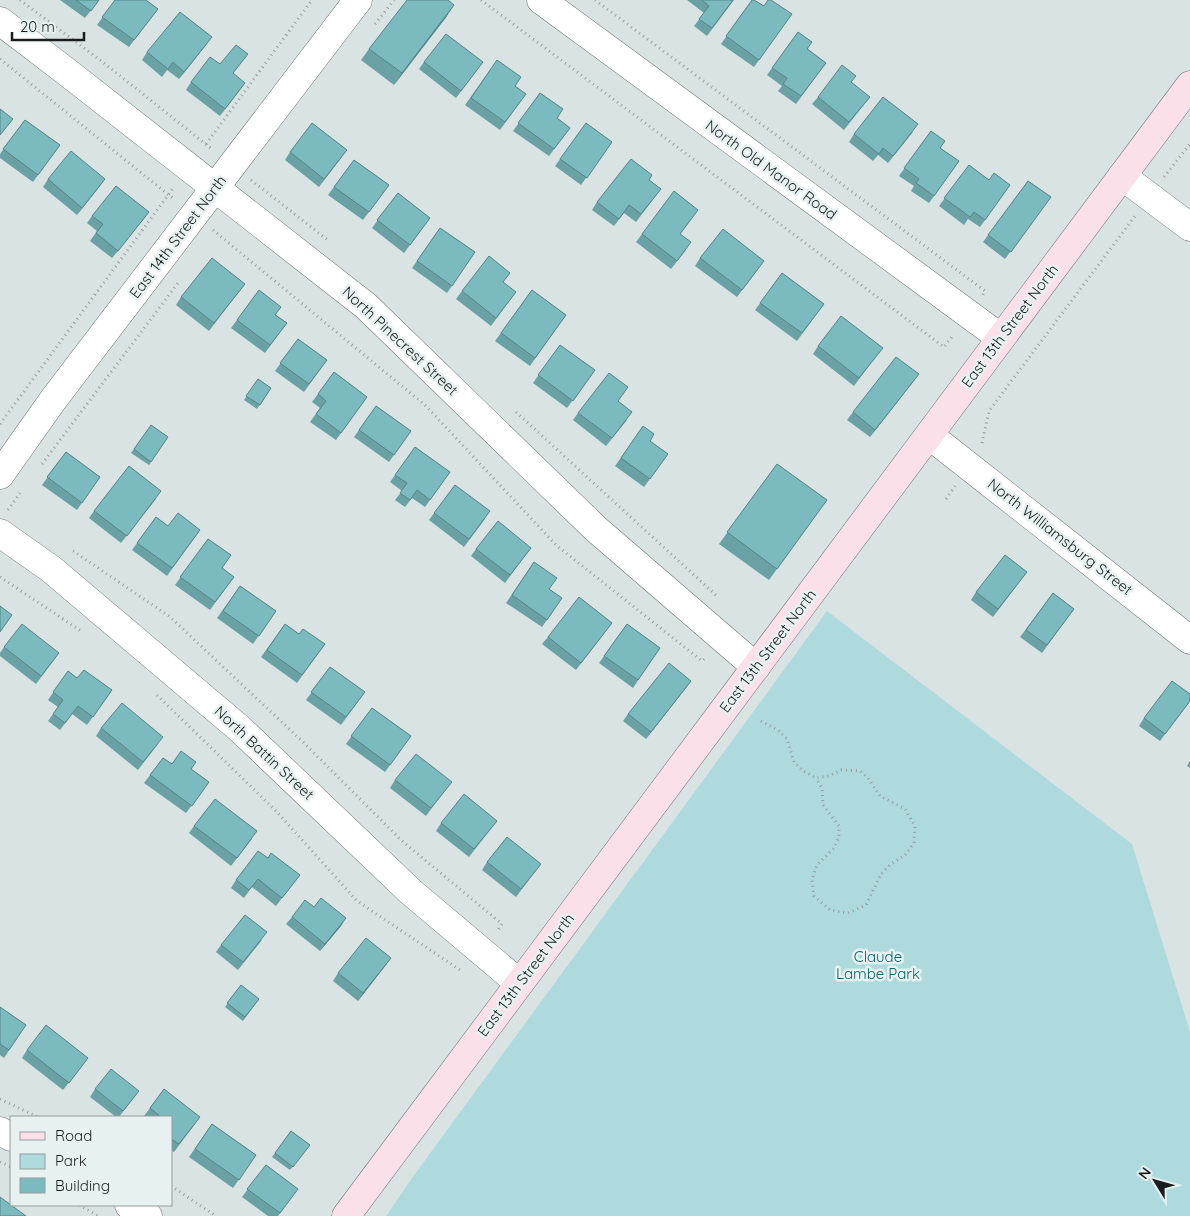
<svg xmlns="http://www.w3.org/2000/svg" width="1190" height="1216" font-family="Quicksand,sans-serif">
  <rect width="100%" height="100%" fill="#dae3e4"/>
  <!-- green -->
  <path fill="#afdadd" d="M827,611L1132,844L1190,1032V1216H386L412,1178Z"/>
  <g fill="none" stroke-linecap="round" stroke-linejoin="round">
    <!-- minor casing -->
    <g stroke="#6d7575" stroke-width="29">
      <path id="minor" d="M541,0L1001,338
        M0,21L63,69L366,306L596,529L756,667
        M1122,176L1190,227
        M929,435L1190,640
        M0,475L53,400L358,0
        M0,533L51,569L240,729L411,892L519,983
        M0,1131L11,1137
        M129,1205L148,1216"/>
    </g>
    <!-- secondary casing -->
    <g stroke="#6d7575" stroke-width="29">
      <path id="secondary" d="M346,1216L1190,85"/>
    </g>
    <!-- path -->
    <path stroke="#959c9d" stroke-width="3" stroke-dasharray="1 4" stroke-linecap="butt" d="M20,0L104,63L213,150
      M481,0L944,347L954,334
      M595,0L985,291L983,295
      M375,24L394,0
      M0,59L175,200
      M206,144L312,0
      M1164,177L1190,144
      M251,180L329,241
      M213,230L426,406L556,545L702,661L706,657
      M516,412L718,597
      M0,424L174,187
      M982,443L989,411L1135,216
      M42,464L178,283
      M946,499L955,486
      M8,510L20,493
      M73,551L169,616L303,742L401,840L502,924L497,932
      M0,577L81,631
      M157,695L277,812L357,901L460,970
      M761,721L778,730L787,739L794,762L802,770L816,778L829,776L841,770L860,771L868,778L880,796L905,809L915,826L914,843L905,855L891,864L881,874L866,905L848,913L830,910L814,896L812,880L817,865L834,848L839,837V826L823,805L822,788L816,778
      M0,1099L38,1117
      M0,1162L11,1167
      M171,1186L216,1216
      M79,1205L98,1216"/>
    <!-- minor -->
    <use href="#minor" stroke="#fff" stroke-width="28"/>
    <!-- secondary -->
    <use href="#secondary" stroke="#fbdfe9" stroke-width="28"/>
  </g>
  <!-- wall -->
  <path fill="#6aa1a5" d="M60,0H99L85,18Z
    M115,0L158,9L129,47L97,25Z
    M687,0H734L707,36L694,26L704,13Z
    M752,0L764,6L792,14L754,67L721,44Z
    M447,16L394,85L361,60L369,49Z
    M798,32L808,49L826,63L796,104L778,91L782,86L767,75Z
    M206,45L179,79L167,70L162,77L142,60L147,52Z
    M248,54L233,73L240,90L220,116L186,90L191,82L220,64Z
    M497,60L515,86L526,94L500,130L465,105Z
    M424,62H483L456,98L419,69Z
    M540,93L557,118L570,128L549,156L513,131Z
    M818,97H870L844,130L812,104Z
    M25,120L60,145L33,182L0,158V154Z
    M586,123L612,142L581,185L555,166Z
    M931,131L940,148L959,161L929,203L911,191L914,186L899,176Z
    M913,132L888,163L878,155L873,161L849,142L854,134Z
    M290,152L342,157L319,187L285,160Z
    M354,160L389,185L363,220L328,195Z
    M969,165L989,180L1010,185L980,227L968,219L964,225L939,206Z
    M48,179H105L77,215L43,187Z
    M649,180L661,189L636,222L624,213L614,226L592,210L597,202Z
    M1028,181L1051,197L1005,259L983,242Z
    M398,193L430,218L404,253L372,228Z
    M698,210L680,234L686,250L671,269L636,242L642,234Z
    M92,216L143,219L112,258L90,241L97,231L87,223Z
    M440,228L475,252L447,293L412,268Z
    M700,258L759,268L737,297L695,266Z
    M782,273L824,304L797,341L755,310Z
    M245,284L209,331L176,305L181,297Z
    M259,290L276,315L287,323L265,353L231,328Z
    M532,290L566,315L530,366L495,341Z
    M462,291L516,292L491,326L456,299Z
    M298,339L327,360L304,392L275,371Z
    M560,345L595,370L567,408L533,383Z
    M818,346L877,355L854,386L813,354Z
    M334,372L367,397L336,440L310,422L320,408L312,402Z
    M258,379L271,388L257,409L244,400Z
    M913,382L870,437L847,420L853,412Z
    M376,406L411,431L389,462L354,437Z
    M578,413L627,420L606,446L573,420Z
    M643,426L650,441L668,454L644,487L615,466Z
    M415,447L450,472L425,507L412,498L405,507L395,500L402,491L390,482Z
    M134,449L151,462L149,465L131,453Z
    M66,452L100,477L77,510L42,485Z
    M777,464L827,500L769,580L719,544Z
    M455,485L485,519L464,547L429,520Z
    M156,499L121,543L89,518L94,511Z
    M156,517L168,526L200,530L167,576L132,550Z
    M208,539L222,568L234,577L210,610L175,585Z
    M531,548L505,583L471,556L476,549Z
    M534,562L549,589L562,598L542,627L506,603Z
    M1027,572L993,617L971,600L976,592Z
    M240,586L276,611L253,644L217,618Z
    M1053,593L1074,609L1042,653L1020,637Z
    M612,623L576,670L542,644L548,637Z
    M285,624L299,634L325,644L297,683L261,657Z
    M627,624L660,648L633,688L599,663Z
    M4,647L54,660L36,684L0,656V653Z
    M330,667L365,692L341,725L306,700Z
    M68,671L77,678L112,690L87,725L72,714L60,730L48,721L58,707L48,700Z
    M691,681L646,739L623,721L628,714Z
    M1190,701L1160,741L1139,726L1144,718Z
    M372,708L411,736L385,772L346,744Z
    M101,728L158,744L138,770L96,736Z
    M163,758L172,764L191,769L209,782L186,813L144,783Z
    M1190,761V768L1187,766Z
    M395,780L446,789L426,816L390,788Z
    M497,821L469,857L436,831L441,823Z
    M194,826L252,839L231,866L189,833Z
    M487,862L541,864L516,897L482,870Z
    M300,875L276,906L252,887L244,898L231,888L236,880Z
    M314,907L341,926L320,951L286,924L292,917Z
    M262,940L238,970L216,952L221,945Z
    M391,958L358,1001L333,981L338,973Z
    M241,985L259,999L243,1021L225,1007Z
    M0,1007L26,1025L4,1058L0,1055Z
    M27,1050L83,1065L63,1090L22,1058Z
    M95,1089L139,1091L119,1117H116L90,1097Z
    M164,1089L195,1124L174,1152L171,1150V1117H147L144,1116Z
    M212,1124L256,1155L233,1188L189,1157Z
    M291,1131L310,1145L290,1170L272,1157Z
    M266,1165L298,1189L278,1216H268L242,1197Z"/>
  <!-- shaded-wall -->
  <path fill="#568386" d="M454,5L447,16L394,85L402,73Z
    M212,37L206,45L179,79L184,72Z
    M105,179L100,186L77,215L82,208Z
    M149,212L143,219L112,258L118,251Z
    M919,374L913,382L870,437L875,430Z
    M691,681L686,688L646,739L651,732Z
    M346,918L341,926L320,951L325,944Z
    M391,958L386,965L358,1001L363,993Z"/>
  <!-- building -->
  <path fill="#7bbbc0" stroke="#568386" d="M76,0H99L91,11Z
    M115,0H146L158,9L134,40L102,17Z
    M407,0H448L454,5L402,73L369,49Z
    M702,0H733L712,28L699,19L709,6Z
    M752,0H754L764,6L768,0H771L792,14L759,60L726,36Z
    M180,12L212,37L184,72L173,62L168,69L147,52Z
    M798,32L812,42L807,49L826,63L801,96L783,84L787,78L772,68Z
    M446,34L483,62L461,91L424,62Z
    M236,45L248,54L233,73L245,83L225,109L191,82L210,57L220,64Z
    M497,60L521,77L515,86L526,94L505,122L471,98Z
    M842,65L856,76L851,82L870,97L849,122L818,97Z
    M540,93L563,109L557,118L570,128L554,149L518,123Z
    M883,97L918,124L893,156L883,148L879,154L854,134Z
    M0,109L13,119L0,135Z
    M25,120L60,145L38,175L3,149Z
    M312,123L347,150L324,179L290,152Z
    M586,123L612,142L587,178L560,159Z
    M931,131L945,141L940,148L959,161L934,196L916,183L919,179L904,168Z
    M71,151L105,179L82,208L48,179Z
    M631,159L652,175L649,180L661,189L641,214L629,205L619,219L597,202Z
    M354,160L389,185L369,212L334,187Z
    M969,165L989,180L994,173L1010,185L985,220L974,212L970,217L944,198Z
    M1028,181L1051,197L1011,252L988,235Z
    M116,186L149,212L118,251L96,233L103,224L92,216Z
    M674,191L698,210L680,234L691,242L677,261L642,234Z
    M398,193L430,218L410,245L377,220Z
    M440,228L475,252L452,286L417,261Z
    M723,229L764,261L742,290L700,258Z
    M489,256L510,273L503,282L516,292L496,318L462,291Z
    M212,258L245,284L214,323L181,297Z
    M782,273L824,304L802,333L760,303Z
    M259,290L281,307L275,315L287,323L270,345L237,320Z
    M532,290L566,315L535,358L501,333Z
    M841,316L883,348L859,378L818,346Z
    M298,339L327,360L309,384L280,363Z
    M560,345L595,370L573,401L538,375Z
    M896,357L919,374L875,430L853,412Z
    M334,372L367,397L341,433L316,414L326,401L318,394Z
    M609,373L628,387L618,401L632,412L612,438L578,413Z
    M258,379L271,388L260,405L246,396Z
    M376,406L411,431L394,455L359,430Z
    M151,425L168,437L151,462L134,449Z
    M643,426L654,434L650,441L668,454L650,479L621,458Z
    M415,447L450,472L430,500L417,490L410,500L400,493L407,483L395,475Z
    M66,452L100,477L82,503L47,477Z
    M777,464L827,500L777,569L727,532Z
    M129,466L161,491L127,536L94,511Z
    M455,485L490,511L469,539L434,513Z
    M178,513L200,530L172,568L137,543L156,517L168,526Z
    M498,521L531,548L510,575L476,549Z
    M208,539L231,555L222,568L234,577L215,602L180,577Z
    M1005,555L1027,572L998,609L976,592Z
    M534,562L557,578L549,589L562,598L547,620L512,595Z
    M240,586L276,611L259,636L223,611Z
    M1053,593L1074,609L1047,645L1026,630Z
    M579,597L612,623L581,663L548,637Z
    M0,606L12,615L0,632Z
    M22,624L59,653L41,676L4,647Z
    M285,624L299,634L303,629L325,644L302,675L267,650Z
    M627,624L660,648L638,680L604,656Z
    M669,663L691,681L651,732L628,714Z
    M330,667L365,692L346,717L311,692Z
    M84,670L112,690L93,717L78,706L65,723L53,714L63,700L53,692L68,671L77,678Z
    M1172,681L1190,694V701L1165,734L1144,718Z
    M122,703L163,737L143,762L101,728Z
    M372,708L411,736L390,765L351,736Z
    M181,751L196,762L191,769L209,782L192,806L150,775L163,758L172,764Z
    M416,754L452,782L431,808L395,780Z
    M464,794L497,821L474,849L441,823Z
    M215,799L257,831L237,858L194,826Z
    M507,837L541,864L521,889L487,862Z
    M258,851L268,858L271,853L300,875L282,898L258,879L249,890L236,880Z
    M321,898L346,918L325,944L292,917L305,900L314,907Z
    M245,915L267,932L243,962L221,945Z
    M366,938L391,958L363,993L338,973Z
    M241,985L259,999L245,1017L227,1003Z
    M0,1007L26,1025L9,1050L0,1044Z
    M46,1025L88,1058L69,1083L27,1050Z
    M111,1069L139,1091L123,1111L95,1089Z
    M164,1089L200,1117L179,1144L171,1139V1117H161L150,1108Z
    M212,1124L256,1155L239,1180L195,1149Z
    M291,1131L310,1145L293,1167L275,1153Z
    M266,1165L298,1189L280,1213L247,1189Z
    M0,1197L26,1216H0Z"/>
  <g text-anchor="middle" stroke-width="5" stroke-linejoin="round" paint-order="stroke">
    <!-- street labels -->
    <g font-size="15" fill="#1a1d1e" stroke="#e7f1f1">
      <text transform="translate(771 170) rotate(36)" y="5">North Old Manor Road</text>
      <text transform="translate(178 237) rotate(-53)" y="5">East 14th Street North</text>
      <text transform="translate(1010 326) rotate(-53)" y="5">East 13th Street North</text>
      <text transform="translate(400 341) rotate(43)" y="5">North Pinecrest Street</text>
      <text transform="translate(1060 537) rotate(38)" y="5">North Williamsburg Street</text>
      <text transform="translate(768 651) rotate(-53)" y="5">East 13th Street North</text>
      <text transform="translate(264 753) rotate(43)" y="5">North Battin Street</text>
      <text transform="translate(526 975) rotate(-53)" y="5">East 13th Street North</text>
    </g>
    <!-- park labels -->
    <g font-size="15" fill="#07646a" stroke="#e7f1f1">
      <text x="878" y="962">Claude<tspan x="878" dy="17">Lambe Park</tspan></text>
    </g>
  </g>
  <!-- legend -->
  <rect x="10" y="1116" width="162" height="90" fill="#e7f1f1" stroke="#959c9d"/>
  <rect x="20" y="1132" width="25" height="8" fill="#fbdfe9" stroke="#959c9d"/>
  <text x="55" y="1141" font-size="15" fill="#1a1d1e">Road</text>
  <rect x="20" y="1154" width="25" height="15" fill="#afdadd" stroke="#959c9d"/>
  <text x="55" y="1166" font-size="15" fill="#1a1d1e">Park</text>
  <rect x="20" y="1178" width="25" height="15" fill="#7bbbc0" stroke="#959c9d"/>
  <text x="55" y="1191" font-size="15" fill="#1a1d1e">Building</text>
  <!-- north arrow -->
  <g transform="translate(1155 1181) rotate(307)" stroke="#e7f1f1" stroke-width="4" paint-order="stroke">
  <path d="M0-4L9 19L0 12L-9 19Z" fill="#1a1d1e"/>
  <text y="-8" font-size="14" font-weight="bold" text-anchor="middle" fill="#1a1d1e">N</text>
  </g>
  <!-- scale -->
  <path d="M12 32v8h72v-8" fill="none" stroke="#1a1d1e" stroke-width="2.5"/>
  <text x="20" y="32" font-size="15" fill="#1a1d1e" stroke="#e7f1f1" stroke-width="4" paint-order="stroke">20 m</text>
</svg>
